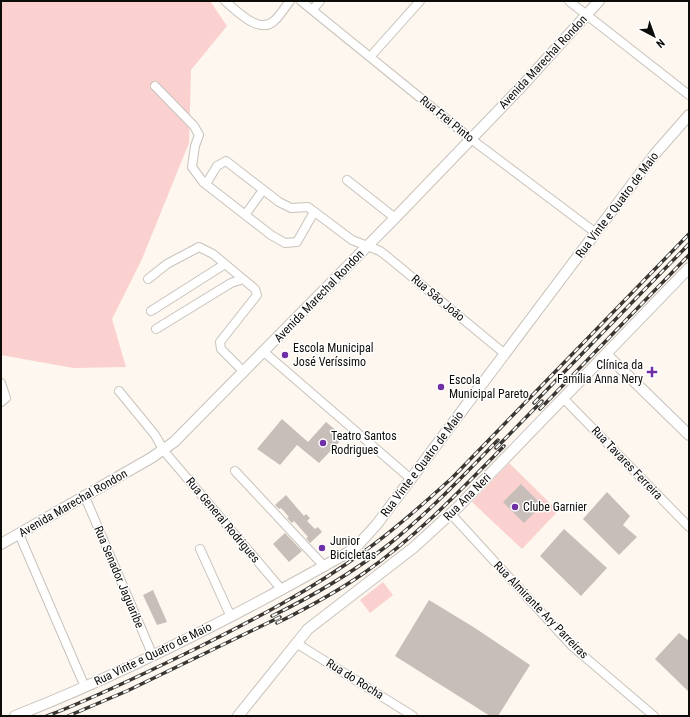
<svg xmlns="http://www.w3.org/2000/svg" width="690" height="717" font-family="'Roboto Condensed',sans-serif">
  <rect width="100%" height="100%" fill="#fdf7ef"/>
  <!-- green -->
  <path fill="#fad1ce" d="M1,1H210L227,26L191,70L189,143L142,259L112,319L126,367L73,368L1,355Z
    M509,463L558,511L522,549L472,502Z
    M383,582L393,595L370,613L360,600Z"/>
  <!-- building -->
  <path fill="#c7beba" d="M282,419L308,442L326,422L344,437L319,463L297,445L280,465L257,449Z
    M521,484L542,505L524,523L503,502Z
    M607,492L630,516L623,525L637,537L619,555L583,519Z
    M286,495L304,516L306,514L310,518L307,521L315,529L318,527L322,532L310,543L306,538L308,537L294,521L292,523L287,518L289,517L281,508L279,509L275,505Z
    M564,529L607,568L581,596L540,556Z
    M285,533L302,551L289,562L273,544Z
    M153,590L167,622L157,625L143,595Z
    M429,600L475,628L530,665L498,716H490L395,656Z
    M679,633L689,641V692L655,659Z"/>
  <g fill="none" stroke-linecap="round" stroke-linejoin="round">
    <!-- minor casing -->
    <g stroke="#c8c2bb" stroke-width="10">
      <path id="minor" d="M225,1C236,10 259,35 274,21C280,16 285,7 290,1
        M301,1L471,139L596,233
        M569,1L689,95
        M313,9L320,1
        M370,57L420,1
        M155,86L194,126L199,135L195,146L192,167L203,182L271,235L285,243L297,242L314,212
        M347,180L395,218
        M206,184L217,166L226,161L279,202L291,208L308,207L352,240L380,251L389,258L505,354
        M245,215L263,190
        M148,279L167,264L199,247L213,254L243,279
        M151,311L225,264
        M156,329L231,283L243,279L255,289L257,295L220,342L221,349L244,372
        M264,352L411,479
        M1,383L6,398L1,402
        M119,391L155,435L164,451L282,590
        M564,399L689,527
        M235,471L324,566
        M85,497L153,656
        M451,514L572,646L654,716
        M19,534L85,687
        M200,549L231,617
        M296,643L413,716"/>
    </g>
    <!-- major casing -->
    <g stroke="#c8c2bb" stroke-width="12">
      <path id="major" d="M607,355L689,435
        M1,544L151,458L174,442L395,218L522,86L599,1
        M15,716C130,671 240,614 347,553L358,545L377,524L654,155L689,115
        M238,716L308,629L413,548L459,506L689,268"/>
    </g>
    <!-- minor -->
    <use href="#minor" stroke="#fff" stroke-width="8"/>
    <!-- major -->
    <use href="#major" stroke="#fff" stroke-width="10"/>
    <!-- rail casing -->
    <g stroke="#3a3733" stroke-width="3.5">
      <path id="rail" d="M534,403L689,244
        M540,409L689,255
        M496,448L542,401
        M272,616C313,596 352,573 388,545C428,513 463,476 498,440
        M277,623C307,608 337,592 364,573C416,537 460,491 504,446
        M47,716C97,697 145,673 193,650C253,620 312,590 366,550C397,528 424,503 452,478L689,234
        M68,716L127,691L280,617"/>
    </g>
    <!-- rail -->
    <use href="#rail" stroke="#fff" stroke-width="2" stroke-dasharray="6" stroke-linecap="butt"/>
  </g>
  <!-- markers -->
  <g fill="#7030a5" stroke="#fff" stroke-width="1.5">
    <circle cx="285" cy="355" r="4"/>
    <path d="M650 366h4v4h4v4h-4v4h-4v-4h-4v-4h4z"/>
    <circle cx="441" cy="387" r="4"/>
    <circle cx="323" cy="443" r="4"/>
    <circle cx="515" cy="507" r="4"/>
    <circle cx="322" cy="548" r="4"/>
  </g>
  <g text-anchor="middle" stroke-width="3" stroke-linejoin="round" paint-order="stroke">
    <!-- street labels -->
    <g font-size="12" fill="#0e0c09" stroke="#fff">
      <text transform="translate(543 62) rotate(-47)" y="4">Avenida Marechal Rondon</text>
      <text transform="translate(447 119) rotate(39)" y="4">Rua Frei Pinto</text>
      <text transform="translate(617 205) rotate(-53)" y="4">Rua Vinte e Quatro de Maio</text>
      <text transform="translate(319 296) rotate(-46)" y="4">Avenida Marechal Rondon</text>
      <text transform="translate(438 298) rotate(40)" y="4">Rua São João</text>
      <text transform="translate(627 463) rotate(46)" y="4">Rua Tavares Ferreira</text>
      <text transform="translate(422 464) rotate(-53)" y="4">Rua Vinte e Quatro de Maio</text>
      <text transform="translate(467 497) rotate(-45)" y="4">Rua Ana Neri</text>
      <text transform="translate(73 503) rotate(-30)" y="4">Avenida Marechal Rondon</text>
      <text transform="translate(223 520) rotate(50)" y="4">Rua General Rodrigues</text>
      <text transform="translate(119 577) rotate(67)" y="4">Rua Senador Jaguaribe</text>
      <text transform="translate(541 610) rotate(46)" y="4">Rua Almirante Ary Parreiras</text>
      <text transform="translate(153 654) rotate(-26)" y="4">Rua Vinte e Quatro de Maio</text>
      <text transform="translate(355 679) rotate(32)" y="4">Rua do Rocha</text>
    </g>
    <!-- poi labels -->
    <g font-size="12" fill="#0e0c09" stroke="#fff" text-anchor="start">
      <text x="293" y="352">Escola Municipal<tspan x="293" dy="14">José Veríssimo</tspan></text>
      <text x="643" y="369" text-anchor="end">Clínica da<tspan x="643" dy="14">Família Anna Nery</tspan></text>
      <text x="449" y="384">Escola<tspan x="449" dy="14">Municipal Pareto</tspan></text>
      <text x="331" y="440">Teatro Santos<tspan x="331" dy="14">Rodrigues</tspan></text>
      <text x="523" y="511">Clube Garnier</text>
      <text x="330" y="545">Junior<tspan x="330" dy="14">Bicicletas</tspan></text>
    </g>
  </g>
  <!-- border -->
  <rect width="690" height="717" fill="none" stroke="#0e0c09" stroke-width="4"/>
  <!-- north arrow -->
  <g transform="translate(654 36) rotate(139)" stroke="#ffffff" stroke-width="3" paint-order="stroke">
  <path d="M0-3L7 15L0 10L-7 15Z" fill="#0e0c09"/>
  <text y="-6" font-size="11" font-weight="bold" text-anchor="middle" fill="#0e0c09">N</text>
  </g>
</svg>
